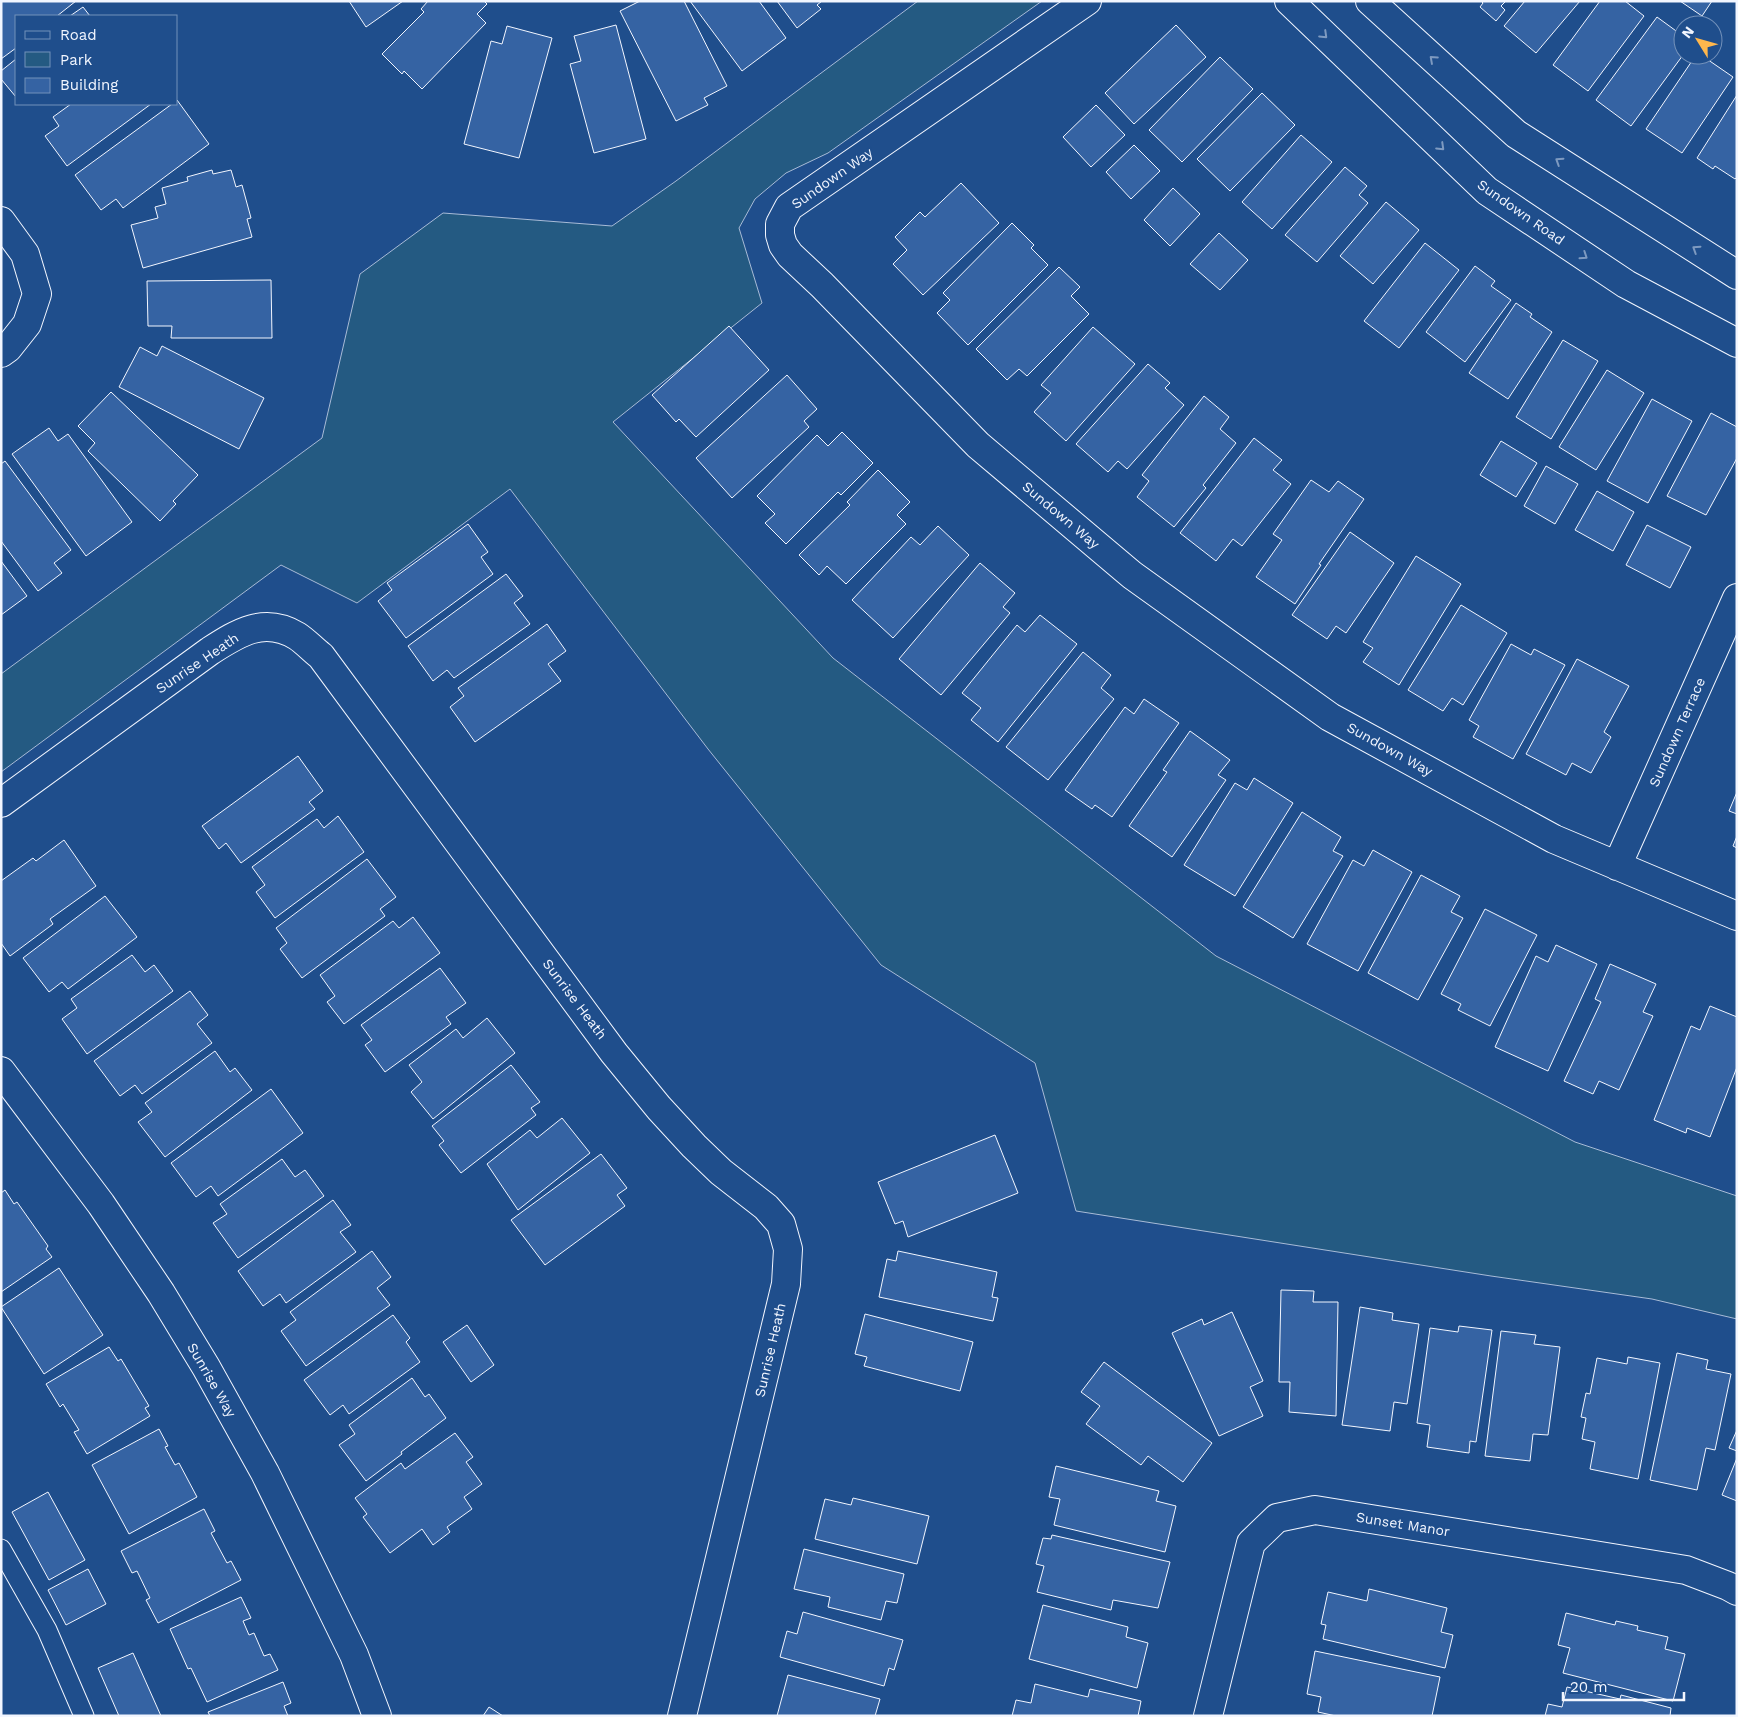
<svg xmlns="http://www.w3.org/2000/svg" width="1738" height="1717" font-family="'Work Sans',sans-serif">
  <rect width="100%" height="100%" fill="#1f4e8c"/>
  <!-- green -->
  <path fill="#245a82" stroke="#a8bbd7" d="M918,1H1042L828,153L786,173L755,199L739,228L762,303L613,422L833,658L1216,956L1575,1142L1737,1196V1319L1652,1299L1491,1276L1076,1211L1035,1063L881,965L708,749L510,489L357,603L281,565L1,772V674L322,438L360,274L443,213L612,226L676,181Z"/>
  <!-- building -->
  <path fill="#3563a3" stroke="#f2f6ff" d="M1,1H76L57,16H16V48L1,59Z
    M349,1H403L366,27Z
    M428,1H484L487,4L477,14L486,23L422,89L404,71L402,74L382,54L424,12L421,9Z
    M640,1H684L727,86L704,98L708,105L676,121L620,11Z
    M690,1H759L786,38L742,71Z
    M777,1H822L817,5L821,9L797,28Z
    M1481,1H1506L1501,6L1505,10L1496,21L1480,7L1483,3Z
    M1525,1H1580L1536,53L1504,26Z
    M1600,1H1625L1644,16L1588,91L1553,65Z
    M1680,1H1712L1702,16Z
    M83,7L90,16H70Z
    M1657,17L1683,36V55L1631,126L1596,100Z
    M616,25L646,139L594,153L570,64L581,61L574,36Z
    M1176,25L1206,57L1134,124L1105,93Z
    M507,26L552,38L519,158L464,144L491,41L502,44Z
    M1696,55H1701L1733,77L1682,153L1646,129Z
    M1220,57L1253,89L1182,162L1149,130Z
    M16,59V97L1,79V71Z
    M1262,93L1295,125L1230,191L1197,159Z
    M1737,95V177L1735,179L1715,166L1713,169L1697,158Z
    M177,100L209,144L123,208L116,199L101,210L75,175L172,104H176Z
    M71,104H151L67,166L45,136L59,126L53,117Z
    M1096,105L1125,135L1091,167L1063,137Z
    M1301,135L1332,162L1272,229L1242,202Z
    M1134,145L1160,171L1131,199L1106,172Z
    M1345,167L1367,186L1359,195L1368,203L1317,262L1285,235Z
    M212,170L213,174L231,170L236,187L242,185L251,218L247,219L252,237L143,268L131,225L158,218L155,207L166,204L162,188L188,181L187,177Z
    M961,183L999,223L923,295L893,264L907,250L895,237L920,212L925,217Z
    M1173,188L1200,214L1170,246L1144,220Z
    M1386,202L1419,230L1373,284L1340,256Z
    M1012,223L1034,245L1031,248L1048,265L968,345L937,313L950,300L943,293Z
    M1219,233L1248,260L1220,290L1190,264Z
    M1425,243L1459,270L1399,348L1364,321Z
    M1475,266L1495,281L1491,286L1511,300L1465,362L1426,332Z
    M1059,267L1080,287L1071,296L1089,314L1027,376L1019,369L1007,380L976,349Z
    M271,280L272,338H171L172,326H148L147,281Z
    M1516,303L1532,314L1530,317L1552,332L1508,399L1469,373Z
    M729,326L769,370L696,437L679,419L676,422L652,395Z
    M1093,327L1135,364L1066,441L1034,412L1051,393L1041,385Z
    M1563,340L1598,361L1551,439L1516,417Z
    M162,346L264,398L239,449L119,387L140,347L157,356Z
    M1148,364L1170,383L1165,388L1184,405L1127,469L1118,461L1108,472L1076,444Z
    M1607,370L1644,393L1596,470L1559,447Z
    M787,375L817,409L804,421L809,427L732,498L696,458Z
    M111,392L198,475L173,501L176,504L160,521L88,451L95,443L78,426Z
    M1204,396L1229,417L1220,429L1236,443L1203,485L1206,488L1174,527L1137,497L1149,481L1142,475Z
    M1652,399L1692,421L1648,503L1607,481Z
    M1711,413L1737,427V458L1706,515L1667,496Z
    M49,428L58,441L68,434L132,522L86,556L12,454Z
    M842,432L873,463L841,495L838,492L786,544L765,523L775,514L757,496L817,435L828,446Z
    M1254,438L1282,460L1273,470L1291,484L1242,546L1233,539L1216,561L1180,533Z
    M1501,441L1537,463L1516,497L1480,475Z
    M5,461L71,550L54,563L62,573L38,591L1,541V464Z
    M1546,466L1578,484L1555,524L1524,506Z
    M878,470L910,502L897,515L906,524L846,584L827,566L819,575L799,555L850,505L847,502Z
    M1311,480L1329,492L1338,481L1364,499L1319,564L1321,565L1295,604L1256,577L1282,540L1273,534Z
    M1597,491L1634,512L1613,551L1575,530Z
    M468,524L488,552L481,557L493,574L406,638L378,601L392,590L387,583Z
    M1647,525L1691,547L1670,588L1626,565Z
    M938,526L969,555L893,638L852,600L911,537L920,545Z
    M1350,532L1394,563L1346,633L1336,626L1327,639L1292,615Z
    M1416,556L1461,584L1399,685L1363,662L1373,648L1363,642Z
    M1,561L27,596L1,615Z
    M980,563L1015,593L1003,607L1010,613L941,695L899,659Z
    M506,574L523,596L514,603L530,624L454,678L447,670L433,681L408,646Z
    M1461,605L1507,633L1463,705L1452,698L1443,711L1408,690Z
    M1040,615L1077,644L998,742L971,720L981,708L962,693L1017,625L1025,632Z
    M547,624L566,651L548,664L561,681L475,742L450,707L464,696L458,688Z
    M1511,644L1531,655L1534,649L1565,665L1513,759L1473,737L1479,726L1469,720Z
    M1083,652L1111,675L1101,688L1114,699L1048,780L1006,747Z
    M1577,659L1629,686L1604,732L1611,737L1591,773L1572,763L1566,775L1526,754Z
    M1144,699L1179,723L1112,817L1095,805L1092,809L1065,790L1125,707L1134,714Z
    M1190,731L1230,760L1218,775L1226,780L1172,857L1129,826L1167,772L1163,770Z
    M298,756L323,791L309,802L315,809L241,863L226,843L219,849L202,826Z
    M1254,778L1293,803L1235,896L1184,865L1235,783L1247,790Z
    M1737,792V814L1729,811Z
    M1302,812L1341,837L1333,851L1343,856L1293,938L1243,907Z
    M338,816L364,852L275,918L256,892L265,885L252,867L317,819L324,828Z
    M1737,836V848L1733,846Z
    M64,840L96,886L50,919L53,924L10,956L1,943V881L33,858L36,861Z
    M1373,850L1412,872L1358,971L1307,944L1353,860L1364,866Z
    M367,859L396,897L380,909L385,916L302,978L280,949L287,943L276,928Z
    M1421,875L1460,896L1451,912L1463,918L1418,1000L1368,973Z
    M105,896L137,937L68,989L62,982L49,992L23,958Z
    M1485,909L1537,935L1490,1026L1458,1010L1461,1004L1441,994Z
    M413,917L440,953L344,1024L327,1002L335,996L320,975L393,921L399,928Z
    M1556,945L1597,964L1548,1071L1495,1047L1536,956L1548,962Z
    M132,955L145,972L154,965L173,991L87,1054L62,1019L77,1008L71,999Z
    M1610,964L1656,984L1643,1012L1653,1016L1619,1090L1599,1081L1593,1094L1564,1081L1601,1002L1595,999Z
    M440,968L466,1003L446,1017L451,1024L385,1072L365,1045L372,1040L361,1025Z
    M190,991L208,1015L197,1024L212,1043L142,1094L135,1085L120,1096L94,1061Z
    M1710,1006L1737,1017V1067L1710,1137L1687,1128L1686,1133L1654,1120L1691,1026L1700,1030Z
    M487,1018L515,1053L433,1119L411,1092L422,1082L409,1065L456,1029L463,1038Z
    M215,1051L230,1072L235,1068L252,1090L165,1157L138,1122L152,1112L145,1103Z
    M511,1065L540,1102L531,1108L536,1115L461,1173L439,1145L444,1141L432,1126Z
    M271,1089L303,1133L218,1196L211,1186L196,1197L171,1163Z
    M562,1118L590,1153L518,1210L487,1164L530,1130L537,1138Z
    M995,1135L1018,1193L908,1237L903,1221L895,1224L878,1182Z
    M601,1154L627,1188L617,1195L625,1206L545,1265L511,1220Z
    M282,1159L295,1177L305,1170L324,1196L238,1258L213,1223L227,1214L220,1204Z
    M5,1190L14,1204L17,1202L48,1246L46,1249L52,1257L1,1292V1193Z
    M333,1200L351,1225L340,1232L356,1252L286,1303L280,1294L263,1306L238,1271Z
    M372,1251L391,1277L377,1288L390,1305L306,1366L281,1331L296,1320L290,1312Z
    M898,1251L997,1272L992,1297L998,1298L993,1321L879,1297L887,1259L896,1261Z
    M59,1268L103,1335L44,1374L1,1307Z
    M1281,1290L1314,1291L1313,1302H1338L1336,1416L1289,1412L1290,1382H1279Z
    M1360,1307L1393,1313L1392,1320L1419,1324L1407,1404L1394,1402L1390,1431L1342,1425Z
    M1232,1312L1263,1381L1250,1387L1263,1416L1219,1436L1172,1333L1202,1319L1204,1325Z
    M865,1314L973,1342L960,1391L864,1366L867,1357L855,1354Z
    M393,1315L410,1338L406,1342L420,1362L349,1414L343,1405L330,1415L304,1380Z
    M467,1325L494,1365L471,1382L443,1342Z
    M1459,1326L1492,1330L1476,1442L1470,1441L1469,1453L1427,1447L1430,1425L1417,1423L1430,1328L1458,1332Z
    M1501,1331L1536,1335L1534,1344L1560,1347L1548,1435L1533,1434L1530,1461L1485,1456Z
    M109,1347L118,1361L121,1359L149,1406L145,1408L150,1416L87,1454L74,1432L79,1430L63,1404L60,1407L46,1384Z
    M1677,1353L1708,1360L1706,1369L1731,1374L1715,1450L1706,1448L1697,1490L1650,1480Z
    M1628,1357L1660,1363L1638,1479L1590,1469L1595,1442L1582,1439L1586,1418L1581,1417L1586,1393L1590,1394L1597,1358L1627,1364Z
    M1104,1362L1212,1443L1183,1482L1148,1456L1141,1465L1086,1424L1100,1406L1081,1392Z
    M412,1378L425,1397L429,1394L446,1418L401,1452L402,1454L366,1481L339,1445L355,1434L349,1425Z
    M159,1429L168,1446L165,1447L175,1465L179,1463L197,1497L129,1534L92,1465Z
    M1737,1430V1451L1729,1448Z
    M455,1433L473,1457L466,1462L482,1484L464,1497L472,1509L447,1527L450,1532L433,1545L422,1529L390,1553L363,1517L367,1514L355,1498L401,1463L405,1469Z
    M1737,1458V1501L1722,1495Z
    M1056,1466L1159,1491L1156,1501L1176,1506L1165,1552L1054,1525L1060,1499L1049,1497Z
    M48,1492L85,1560L49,1580L12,1512Z
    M853,1498L929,1516L917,1564L815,1539L825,1499L851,1505Z
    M204,1509L215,1531L211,1533L227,1563L231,1561L241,1580L158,1623L146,1600L150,1598L137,1571L132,1573L121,1551Z
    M1052,1535L1170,1562L1158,1608L1113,1600L1111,1610L1037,1592L1044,1566L1036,1564L1043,1538L1051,1539Z
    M804,1549L904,1574L897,1603L886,1601L881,1620L828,1607L830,1597L794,1589Z
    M88,1569L106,1604L66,1625L48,1590Z
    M1369,1589L1447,1608L1441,1632L1453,1635L1445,1668L1323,1639L1326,1625L1321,1624L1328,1592L1367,1601Z
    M241,1597L251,1618L243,1621L249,1635L254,1633L264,1656L270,1654L278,1670L207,1702L191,1668L188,1669L170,1629Z
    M1043,1605L1128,1627L1126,1637L1148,1643L1137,1688L1029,1659Z
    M803,1612L903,1640L894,1670L889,1668L884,1686L780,1657L787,1631L797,1634Z
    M1566,1613L1615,1625L1616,1621L1638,1626L1637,1630L1668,1637L1665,1649L1685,1654L1673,1701L1563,1673L1570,1648L1558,1645Z
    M1315,1651L1440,1677L1432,1716H1336L1318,1712L1321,1697L1307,1694Z
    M133,1653L161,1716H119L98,1668Z
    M788,1675L880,1699L875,1716H777Z
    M283,1682L291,1703L284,1706L288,1716H210L208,1712Z
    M1035,1684L1088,1697L1090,1689L1141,1701L1138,1716H1012L1016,1700L1031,1703Z
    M1567,1687L1620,1699L1621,1695L1671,1708L1670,1716H1545L1548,1704L1562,1707Z
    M489,1707L503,1716H483Z"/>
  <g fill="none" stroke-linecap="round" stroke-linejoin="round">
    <!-- service casing -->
    <g stroke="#f2f6ff" stroke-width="21">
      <path id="service" d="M1,1549L47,1630L84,1716"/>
    </g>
    <!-- minor casing -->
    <g stroke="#f2f6ff" stroke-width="30">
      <path id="minor" d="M1087,1L789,207L780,224V235L783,245L790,255L822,285L978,445L1132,575L1330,717L1554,839L1737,916
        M1289,1L1487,191L1626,284L1737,343
        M1370,1L1516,134L1737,275
        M1,221L25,254L37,294L27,324L8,348L1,353
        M1,803L210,651C238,633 264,616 297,636C305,641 313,650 321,656L614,1053L659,1108L694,1146L721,1172L766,1207L781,1224L788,1249L786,1284L682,1716
        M1617,866L1737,598
        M1,1071L101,1204L161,1293L206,1367L265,1473L354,1655L377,1716
        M1208,1716L1251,1543L1277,1518L1315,1510L1686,1570L1728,1586L1737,1591"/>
    </g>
    <!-- service -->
    <use href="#service" stroke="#1f4e8c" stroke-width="19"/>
    <!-- minor -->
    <use href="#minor" stroke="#1f4e8c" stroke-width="28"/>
  </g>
  <!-- one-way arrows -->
  <defs><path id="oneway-chevron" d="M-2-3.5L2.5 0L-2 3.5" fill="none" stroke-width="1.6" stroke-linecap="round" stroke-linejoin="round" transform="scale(1.25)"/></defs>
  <g stroke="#7e9ac0">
    <use href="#oneway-chevron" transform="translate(1324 35) rotate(44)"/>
    <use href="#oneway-chevron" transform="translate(1433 59) rotate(-138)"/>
    <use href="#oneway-chevron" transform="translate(1441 147) rotate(44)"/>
    <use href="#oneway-chevron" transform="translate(1559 161) rotate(-147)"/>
    <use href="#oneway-chevron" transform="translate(1696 249) rotate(-147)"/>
    <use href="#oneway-chevron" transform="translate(1584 256) rotate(34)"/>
  </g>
  <g text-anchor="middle" stroke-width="4" stroke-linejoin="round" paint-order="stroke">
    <!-- street labels -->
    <g font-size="14" fill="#f2f6ff" stroke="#1f4e8c">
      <text transform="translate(832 178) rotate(-35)" y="5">Sundown Way</text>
      <text transform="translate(1521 212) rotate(35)" y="5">Sundown Road</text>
      <text transform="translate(1061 515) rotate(40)" y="5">Sundown Way</text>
      <text transform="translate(197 663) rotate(-34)" y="5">Sunrise Heath</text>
      <text transform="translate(1677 732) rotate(-66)" y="5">Sundown Terrace</text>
      <text transform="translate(1390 749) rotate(29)" y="5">Sundown Way</text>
      <text transform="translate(575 999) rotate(53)" y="5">Sunrise Heath</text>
      <text transform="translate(770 1350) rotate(-77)" y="5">Sunrise Heath</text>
      <text transform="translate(212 1380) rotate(60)" y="5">Sunrise Way</text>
      <text transform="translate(1403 1524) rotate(9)" y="5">Sunset Manor</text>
    </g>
  </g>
  <!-- border -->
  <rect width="1738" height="1717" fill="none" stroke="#f2f6ff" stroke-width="5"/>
  <!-- legend -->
  <rect x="15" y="15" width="162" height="90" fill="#1f4e8c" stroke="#7391ba"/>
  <rect x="25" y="31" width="25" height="8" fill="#1f4e8c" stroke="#7391ba"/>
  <text x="60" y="40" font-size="15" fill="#f2f6ff">Road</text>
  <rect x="25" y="52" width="25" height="15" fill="#245a82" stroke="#7391ba"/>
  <text x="60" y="65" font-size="15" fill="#f2f6ff">Park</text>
  <rect x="25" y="78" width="25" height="15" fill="#3563a3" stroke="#7391ba"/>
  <text x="60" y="90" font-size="15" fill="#f2f6ff">Building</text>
  <!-- north arrow -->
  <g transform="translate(1698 40) rotate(307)"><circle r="24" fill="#1f4e8c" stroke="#7391ba"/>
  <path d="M0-4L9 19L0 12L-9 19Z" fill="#ffb74d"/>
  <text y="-8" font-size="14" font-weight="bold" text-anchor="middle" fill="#f2f6ff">N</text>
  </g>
  <!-- scale -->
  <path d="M1563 1692v8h121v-8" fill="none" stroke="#f2f6ff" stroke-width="2.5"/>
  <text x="1570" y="1692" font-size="15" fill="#f2f6ff" stroke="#1f4e8c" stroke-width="4" paint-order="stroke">20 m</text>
</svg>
